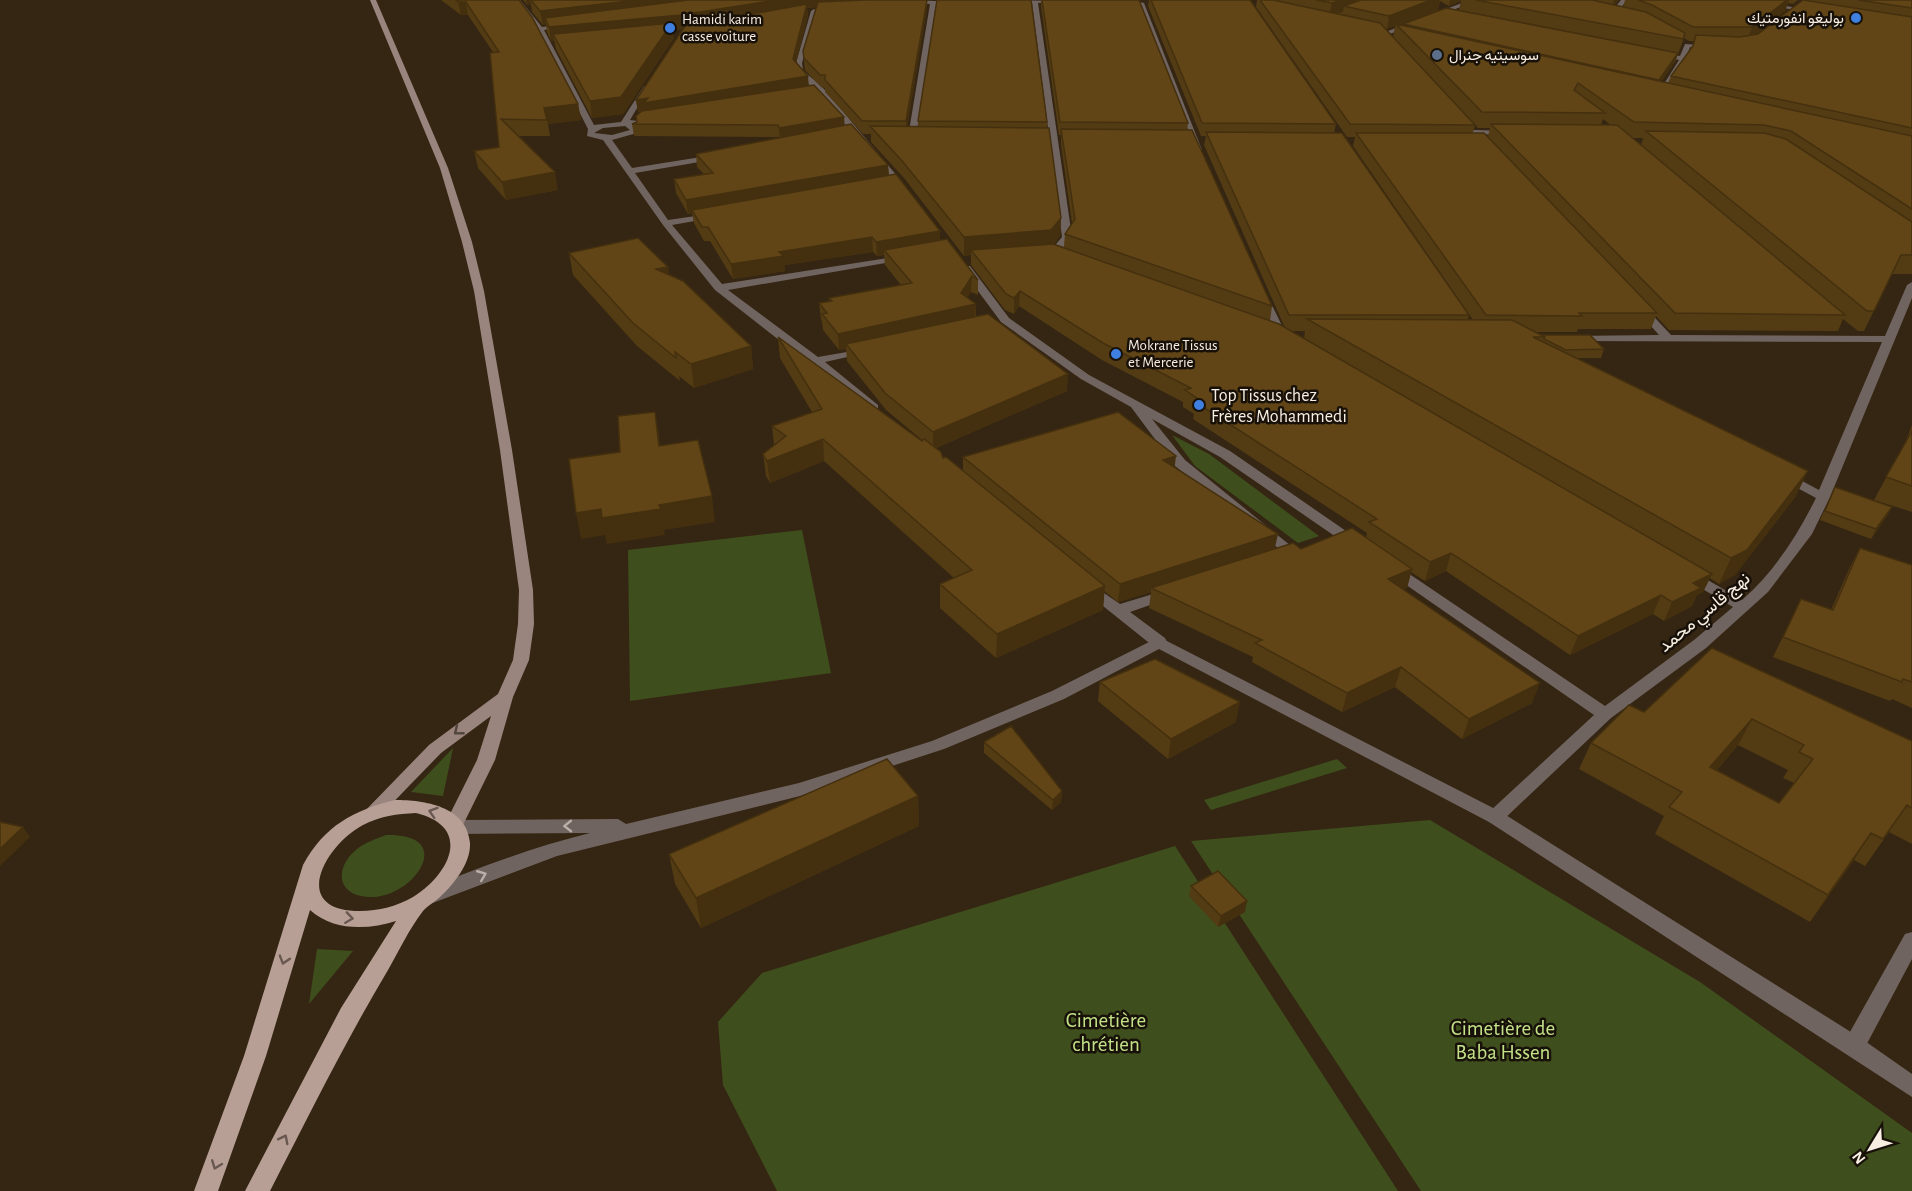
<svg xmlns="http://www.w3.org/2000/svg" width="1912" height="1191" font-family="'Alegreya Sans',Vazirmatn,sans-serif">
  <rect width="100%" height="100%" fill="#352613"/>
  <!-- green -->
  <path fill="#3f4e1d" d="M1172,435L1209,454L1319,536L1298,543L1195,466Z
    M802,530L831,673L630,701L628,550Z
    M453,748L443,796L411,792Z
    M1337,759L1347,768L1211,810L1204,800Z
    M1430,820L1700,982L1912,1133V1191H1421L1191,841Z
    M386,835C463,833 408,907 361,896C334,890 338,864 357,849C366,842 376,839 386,835Z
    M1175,846L1398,1191H777L723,1085L718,1022L762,973Z
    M317,949L353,951L309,1004Z"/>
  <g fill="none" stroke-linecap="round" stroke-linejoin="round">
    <!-- minor -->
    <path fill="#706460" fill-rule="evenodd" d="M514,0H520L542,27L566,24L569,26L544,30L594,125L621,122L644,86H650L630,120L638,121L634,124L637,126V133L612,140L632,168L720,154L721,156L717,159L635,173L668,220L717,213V217L672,225L722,284L907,255L908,257L903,260L728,290L818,357L870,348V352L825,362L878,405V411H870L715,290L663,225L603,140L587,136L588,129L537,29ZM625,126L630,130L612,135L594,133L603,128Z
      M909,0L960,2L936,4L916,137L912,139L908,137L930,4L907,3Z
      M1009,0L1062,1L1038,3L1072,237L1057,255L1045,256L1040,253L1051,250L1062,237L1032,3H1011Z
      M1470,0H1479L1387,35L1395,45H1391L1380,34Z
      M1621,0H1627L1619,10L1629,15V17L1612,11Z
      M1739,0H1753L1814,11L1811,13Z
      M1139,2L1144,3L1202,150L1195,148Z
      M814,9L817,11L802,63L803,70L824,89L908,189V193H902L818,93L797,73L796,63L811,11Z
      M1685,44L1717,46L1714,48L1690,47L1686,59L1664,93L1657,95L1679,60L1653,54L1656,52L1680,56Z
      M1475,130L1508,131L1512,133L1508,135L1472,134V130Z
      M962,266H970L1009,318L1089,375L1230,451L1362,542L1364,545L1362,548H1352L1220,457L1152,419L1185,460L1301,554L1299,557H1289L1175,466L1131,407L1081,379L1001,322L961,268Z
      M1912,282V298L1830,497L1812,534L1768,592L1706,648L1611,718L1501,822L1495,824L1489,822L1486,817L1489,812L1594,715L1389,573L1387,570L1389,567H1399L1605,706L1694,640L1733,607L1684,578L1682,575L1684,572H1694L1742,600C1774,572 1797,536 1816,498L1777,477L1779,474H1789L1819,490L1882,342L1575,341L1571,340V336L1659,335L1634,307L1639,304L1643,305L1671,335L1885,336L1907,285Z
      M1263,294L1268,297L1286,334L1291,339L1289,341H1281L1275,336L1258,297Z
      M1088,582L1120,604L1163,591H1173L1175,594L1173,597L1130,612L1165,638L1167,642L1165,646H1153L1083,590L1081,587Z
      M1912,932V959L1862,1053L1854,1056L1846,1053L1843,1046L1846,1039L1905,934Z"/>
    <!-- tertiary -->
    <path fill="#706460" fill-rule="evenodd" d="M1159,637L1501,812L1862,1039L1912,1074V1097L1489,822L1159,649L1064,699L944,749L800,796L557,856L430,904L423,902L420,896L423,890C478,868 533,847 590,833L456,834L449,832L447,827L449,822L456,820L618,819L626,824L799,783L932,741L1052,691Z"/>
    <!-- secondary -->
    <path fill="#99857e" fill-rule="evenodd" d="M370,0H376L448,168L472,242L484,291L512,450L533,590L534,624L529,660L513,697L495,760L461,829L454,831L447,829L445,824L477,760L491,716L441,753L377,819L371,821L365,819L362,814L429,745L498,694L513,660L518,624L519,590L500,450L474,291L462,242L440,168Z"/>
    <!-- primary -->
    <path fill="#b89f96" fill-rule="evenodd" d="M395,800C424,800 467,806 470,843C471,863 454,884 440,897C435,902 427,906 423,911C409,929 399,951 388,970C345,1042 308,1117 270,1191H245L341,1008L396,921C368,930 333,931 310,910L266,1056L218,1191H194L244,1056L303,865C324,826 354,810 395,800ZM416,813C473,827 450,874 413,897C397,906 379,911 360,911C289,911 324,846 363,825C380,816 397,814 416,813Z"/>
  </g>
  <!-- wall -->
  <path fill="#533b13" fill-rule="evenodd" d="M441,0H519L578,104L581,120L548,124L550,136H517L558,190L506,200L478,168L474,151L499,147L493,52L468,15H461Z
    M523,0H927V7L907,127H918V121L1047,122V128L1061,218L1060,236L1054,244L1064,247L1065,234L1072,223L1061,144V135H1059L1041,6V0H1139L1188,123L1187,130L1272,306L1270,321L1285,328L1204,145L1206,136H1201L1148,6L1149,0H1249L1336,124L1334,133L1469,315L1468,320H1473L1353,146L1355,137H1347L1256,7L1257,0H1255H1359L1358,1L1361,0H1618L1615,5L1623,7L1625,0H1798L1793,4L1788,3L1785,11L1755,35L1758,34L1808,0H1912V274H1892L1864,331H1858L1843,319L1838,331L1669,330L1656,316L1651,329H1578L1577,332H1536L1542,335L1604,349L1601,358H1576L1796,496L1735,575L1719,584L1710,578L1703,592L1697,595L1692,606L1664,621L1653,614L1570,655L1446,571L1425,581L1411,572L1407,588L1403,590L1532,703L1462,739L1395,687L1342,712L1252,662L1253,657L1149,608L1151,592L1118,602L1104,591L1103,610L996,658L940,608V584L954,578L824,461L770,483L766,476L763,454L774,445L772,426L812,412L780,358L778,337L922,441V440L886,410L847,361L846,349L839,350L823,330L822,322L821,319L819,303L829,302V298L901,285L885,265L884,255L877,256L873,252L785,265V271L733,279L710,241H704L694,223L692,213L688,214L676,193L674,179L704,174L697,167L696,154L779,138V137L634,136L632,124L637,122L641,112H638L636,100L683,29L673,30L674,38L623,114L592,118L556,49L554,40L551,41L547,32L546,24L543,25L532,12L531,4L527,5ZM1440,1L1449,6L1461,1L1459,10L1601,38L1403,24L1402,26L1398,25L1438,10ZM817,7L803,51L805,70L821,87L825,88V92L863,134H871V142L904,178L964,256L971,255V265L1005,310L1014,314L1019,306L1102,360L1183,402V407L1194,414L1193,419L1367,533L1366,538L1301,549H1275L1175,468L963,457V470L943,458L936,448L1067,391L976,316V304L967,298L971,292L978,295V280L940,241L889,176L888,165L844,126V117L808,86L796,63L808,15L807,8ZM1395,26L1393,37L1385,29ZM1684,38L1689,41H1694L1693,46L1671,76L1668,83L1661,82L1675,62ZM1603,119L1611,125H1601ZM1475,125L1478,128H1490L1488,136L1473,133ZM1633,138H1643L1641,145ZM1290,331H1305L1304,339Z
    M569,253L669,275L751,346L753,369L694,388L679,376L680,381L637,346L573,275Z
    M1912,425V512L1874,500L1905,443Z
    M1835,487L1892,507L1887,516L1871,539L1820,520Z
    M1860,548L1912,565V708L1892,699L1890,701L1773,657L1801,599L1831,610L1850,567Z
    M1712,648L1912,741V844L1889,832L1865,866L1854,860L1810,922L1655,834L1664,816L1579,769L1591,743L1644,712ZM1738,745L1788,770L1783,778L1794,783L1779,803L1717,770Z
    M1100,682L1236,722L1168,759L1098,701Z
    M984,742L1062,791L1061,802L1052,810L984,753Z
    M918,796L919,826L701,928L675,884L669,854Z
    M1191,886L1245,912L1218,927L1189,896Z"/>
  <!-- shaded-wall -->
  <path fill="#44300f" d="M526,0H530L531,4L527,5Z
    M638,0H750L545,18L546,24L543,25L540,11Z
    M777,0H854V1L807,8L808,15L794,71L683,29L673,30L674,38L623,114L592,118L590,101L553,34L554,40L551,41L549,27Z
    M927,0V7L906,134V121Z
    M1341,0H1359L1357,7L1344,6L1343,12L1329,16L1332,3Z
    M1431,0H1440L1438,10L1397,25L1396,24L1395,26L1387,29L1389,16Z
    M1450,0H1461V1L1449,6Z
    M1614,0H1618L1611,11Z
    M1787,0H1789L1785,11L1747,41L1752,27Z
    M458,2H466L468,15H461Z
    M1678,53L1675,62L1656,89L1659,80Z
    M808,76L809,88L638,112L636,100Z
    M578,104L581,120L548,124L544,108Z
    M844,117L845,129L780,141L779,128Z
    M888,165L889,178L692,210V213L688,214L686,200Z
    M555,172L558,190L506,200L502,182Z
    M1061,218L1060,236L1050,248L971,250V255L964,256V237Z
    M940,231V245L884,250V255L877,256L876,242Z
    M872,237L873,252L785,265V271L733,279L731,264L779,252Z
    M668,267L671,288L656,269Z
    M972,276L971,292L962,307L976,304L975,321L846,344V349L839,350L838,334L961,293Z
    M1020,291L1019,306L1014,314V298Z
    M751,346L753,369L694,388L691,364Z
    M1068,374L1067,391L933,449V432Z
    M655,412L659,436L663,471L659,446Z
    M823,439L824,461L770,483L767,461Z
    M1176,456L1174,473L1163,460Z
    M1808,471L1796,496L1735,575L1719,584L1731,558Z
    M712,496L715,522L664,530L665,535L607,544L605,535L581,539L576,513L601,509L659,505Z
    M1892,507L1887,516L1871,539L1876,529Z
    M1278,534L1274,552L1151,588V592L1118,602L1120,584Z
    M1451,553L1446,571L1425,581L1430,562Z
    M1412,569L1407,588L1383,598L1388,579Z
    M1712,574L1703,592L1697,595L1692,606L1664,621L1672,602L1693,583Z
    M1105,586L1103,610L996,658L997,634Z
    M1661,595L1653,614L1570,655L1578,636Z
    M1401,667L1395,687L1342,712L1347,693Z
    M1540,683L1532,703L1462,739L1469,719Z
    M1240,702L1236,722L1168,759L1171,739Z
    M1752,719L1738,745L1697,793L1710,767Z
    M1062,791L1061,802L1052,810L1053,800Z
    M918,796L919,826L701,928L696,898Z
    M23,827L30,837L0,866V849Z
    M1871,833L1854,860L1810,922L1828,895Z
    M1247,901L1245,912L1218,927L1221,916Z"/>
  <!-- building -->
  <path fill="#614516" stroke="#44300f" stroke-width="1.5" fill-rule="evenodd" d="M456,0H519L532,17L578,104L544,108L547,120L501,119L555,172L502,182L474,151L499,147L490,53L499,52L466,2H458Z
    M531,0H638L540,11Z
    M688,0H777L681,15L549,27L545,18Z
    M865,0H927L906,121H862L825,80V75H820L804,58L803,51L818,2Z
    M937,0H1031L1047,122L918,121Z
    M1042,0H1139L1188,123L1060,122Z
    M1151,0H1250L1336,124L1202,123Z
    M1260,0H1273L1380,23L1475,125L1350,124Z
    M1316,0H1341L1332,3Z
    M1361,0H1431L1389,16L1344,6Z
    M1476,0H1592L1646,12L1685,33L1683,39Z
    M1638,0H1787L1752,27H1693L1652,5Z
    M1803,0L1912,17V128L1671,76L1693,46L1696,35L1740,37L1758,34Z
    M1858,0H1912V8Z
    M807,4L793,59L808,76L644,103L648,98L636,100L685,26Z
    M1446,8L1678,53L1659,80L1403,24Z
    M672,23L621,97L590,101L553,34Z
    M1396,24L1912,136V209L1791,131L1764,125L1634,122L1578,83L1574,90L1605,113L1482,112Z
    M814,85L844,117L779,128L778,125L632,124L637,122L636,116L642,111Z
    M851,124L888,165L686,200L674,179L713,173L696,154Z
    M1491,124L1617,125L1845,315L1675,313Z
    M870,126L1049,128L1061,218L1051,230L964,237L903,162Z
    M1061,129L1192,130L1272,306L1065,234L1075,219Z
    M1646,131L1764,133L1786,139L1912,222V255H1901L1874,311H1867Z
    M1206,132L1342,133L1469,315H1289Z
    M1356,133H1484L1657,313H1579L1582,316L1486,315Z
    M896,174L940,231L876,242L872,237L779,252L784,256L731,264L708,227H702L692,210Z
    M638,238L668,267L656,269L683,281L751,346L691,364L675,352L676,358L633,323L569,253Z
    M947,239L978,280L972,276L961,293L976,304L838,334L822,314L827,313L819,303L832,301L829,298L912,283L884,250Z
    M1053,244L1279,324L1712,574L1693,583L1701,588L1672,602L1661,595L1578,636L1451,553L1430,562L1369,522L1377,519L1195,402L1200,400L1185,390L1191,388L1103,343L1020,291L1014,298L1006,294L971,250Z
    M988,314L1068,374L933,432L885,393L846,344Z
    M1307,319L1512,320L1545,337H1533L1808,471L1747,550L1731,558Z
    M1542,335H1590L1604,349L1566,350L1544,339L1545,337Z
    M778,337L922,441L924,439L941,452L943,458L946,457L1105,586L997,634L940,584L972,570L823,439L767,461L763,454L786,436L772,426L822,409Z
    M655,412L659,446L698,440L712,496L659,505L661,509L602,518L601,509L576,513L569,459L620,452L618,416Z
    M1118,412L1176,456L1163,460L1278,534L1120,584L963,457Z
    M1912,431V486L1886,477Z
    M1835,487L1892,507L1876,529L1825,511Z
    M1352,528L1412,569L1388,579L1540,683L1469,719L1401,667L1347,693L1255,643L1262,640L1151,588L1293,543L1301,549Z
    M1860,548L1912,565V682L1903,679L1902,682L1783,637L1801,599L1833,610Z
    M1712,648L1912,741V808L1907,805L1883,839L1871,833L1828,895L1669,807L1682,792L1591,743L1629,705L1644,712ZM1752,719L1804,745L1799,752L1813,759L1779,803L1710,767Z
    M1155,659L1240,702L1171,739L1100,682Z
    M1011,726L1062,791L1053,800L984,742Z
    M887,759L918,796L696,898L669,854Z
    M0,822L23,827L0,849Z
    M1218,871L1247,901L1221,916L1191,886Z"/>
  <!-- one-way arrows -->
  <defs><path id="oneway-chevron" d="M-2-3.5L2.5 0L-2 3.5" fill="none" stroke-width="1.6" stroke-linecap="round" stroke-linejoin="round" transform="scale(1.5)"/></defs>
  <use stroke="#52453e" href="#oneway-chevron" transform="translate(458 731) rotate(141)"/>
  <g stroke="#685850">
    <use href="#oneway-chevron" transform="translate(433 812) rotate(-162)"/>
    <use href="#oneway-chevron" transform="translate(349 918) rotate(8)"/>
    <use href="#oneway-chevron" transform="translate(284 960) rotate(107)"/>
    <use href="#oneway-chevron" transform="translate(284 1139) rotate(-63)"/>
    <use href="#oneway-chevron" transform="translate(216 1165) rotate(111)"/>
  </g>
  <g stroke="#bbb0a8">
    <use href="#oneway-chevron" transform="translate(568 826) rotate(179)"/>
    <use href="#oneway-chevron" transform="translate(482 875) rotate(-22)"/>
  </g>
  <!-- markers -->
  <g fill="#3f7fe0" stroke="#171109" stroke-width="2">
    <circle cx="1856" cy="18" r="6"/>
    <circle cx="670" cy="28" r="6"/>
    <circle cx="1116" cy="354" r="6"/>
    <circle cx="1199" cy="405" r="6"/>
  </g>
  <circle fill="#5c6f8a" stroke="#171109" stroke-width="2" cx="1437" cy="55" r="6"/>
  <g text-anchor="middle" stroke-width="5" stroke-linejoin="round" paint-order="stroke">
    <!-- far-poi labels -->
    <g font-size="15" fill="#f8eee2" stroke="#171109" text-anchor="start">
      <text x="1844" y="23" text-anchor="end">بوليغو انفورمتيك</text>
      <text x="682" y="24">Hamidi karim<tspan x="682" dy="17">casse voiture</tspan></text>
      <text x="1449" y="60">سوسيتيه جنرال</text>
      <text x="1128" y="350">Mokrane Tissus<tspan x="1128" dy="17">et Mercerie</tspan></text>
    </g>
    <!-- poi labels -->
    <g font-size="18" fill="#f8eee2" stroke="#171109" text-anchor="start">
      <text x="1211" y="401">Top Tissus chez<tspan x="1211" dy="21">Frères Mohammedi</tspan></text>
    </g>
    <!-- street labels -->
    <g font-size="18" fill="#f8eee2" stroke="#171109">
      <text transform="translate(1704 612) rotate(-40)" y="6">نهج قاسي محمد</text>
    </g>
    <!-- near-park labels -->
    <g font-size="21" fill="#c3e287" stroke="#171109">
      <text x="1106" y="1027">Cimetière<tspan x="1106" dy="24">chrétien</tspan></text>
      <text x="1503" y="1035">Cimetière de<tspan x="1503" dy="24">Baba Hssen</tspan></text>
    </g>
  </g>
  <!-- north arrow -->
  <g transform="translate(1870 1149) rotate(232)" stroke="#171109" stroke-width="4.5" paint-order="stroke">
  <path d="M0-4.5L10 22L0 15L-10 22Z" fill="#f8eee2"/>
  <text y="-9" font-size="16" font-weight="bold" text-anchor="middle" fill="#f8eee2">N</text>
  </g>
</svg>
